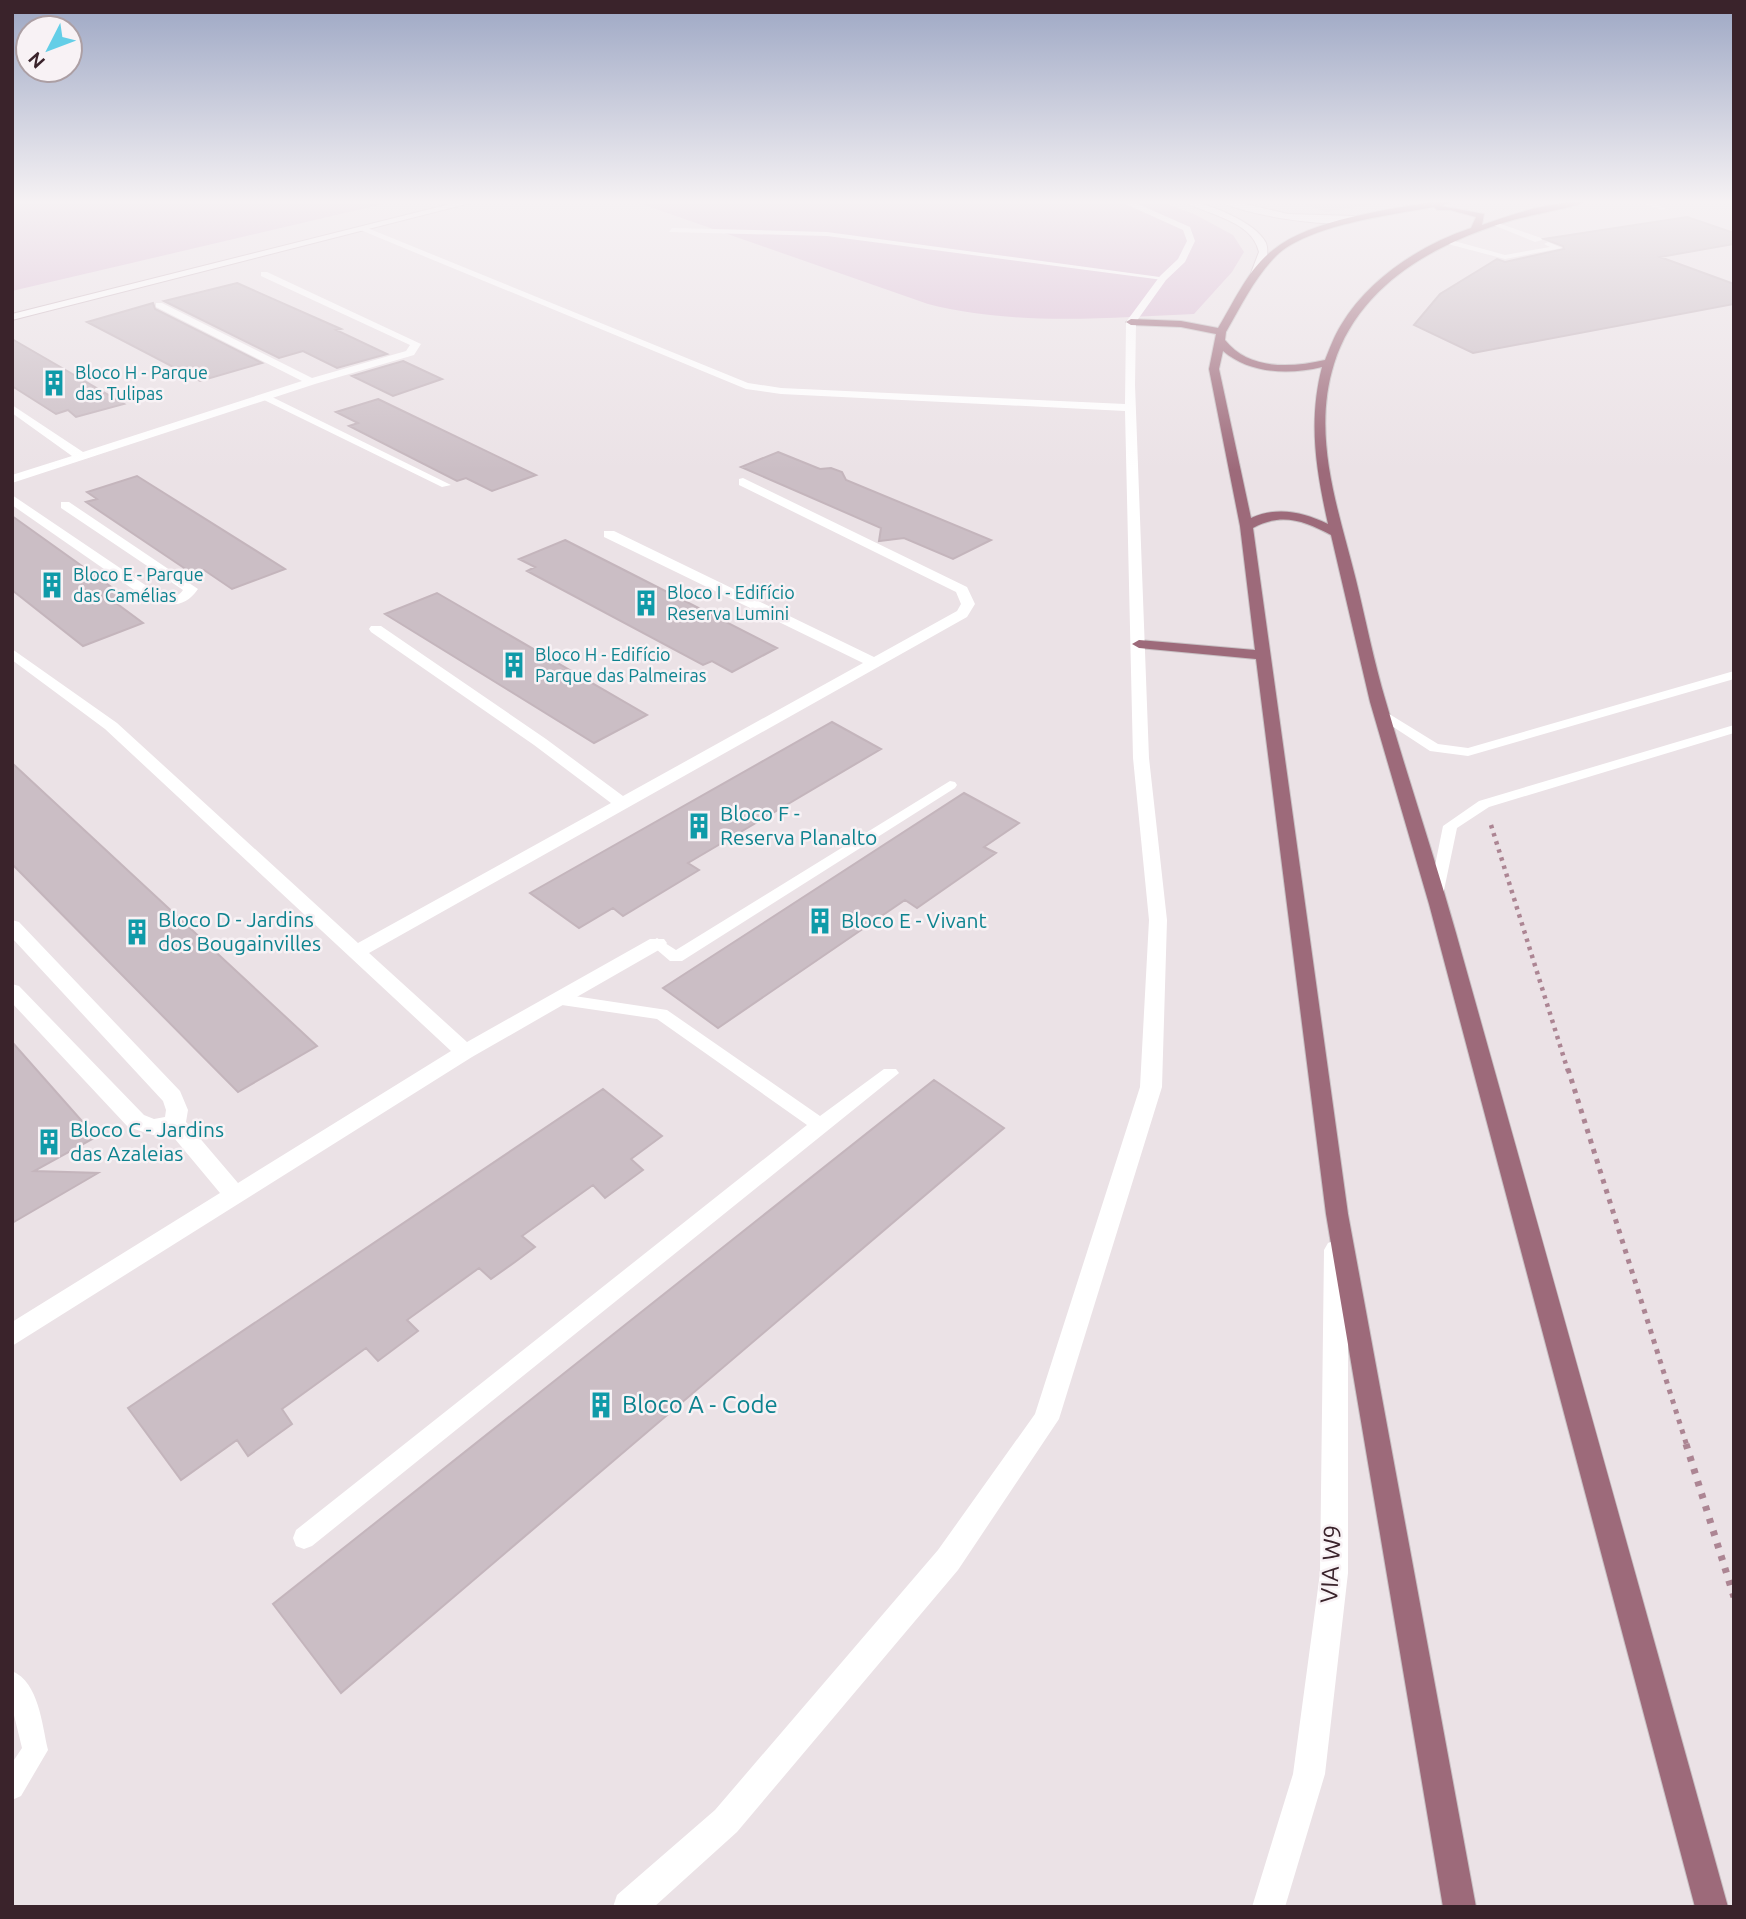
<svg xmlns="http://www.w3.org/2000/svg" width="1746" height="1919" font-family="Ubuntu,sans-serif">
  <rect width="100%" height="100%" fill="#ebe2e6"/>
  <!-- built -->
  <path fill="#dfd3d9" d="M1295,201H1392L1326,212Z"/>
  <!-- green -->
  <path fill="#dabcd4" d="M12,201H396L12,291Z
    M633,201H1159L1194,214L1233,235L1244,252L1232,272L1194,314C1107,318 1013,326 928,304Z"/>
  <!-- building -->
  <path fill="#cbbec5" stroke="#c4b5bc" stroke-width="2" d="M1687,217L1734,233V244L1660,257L1734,284V304L1473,353L1414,325L1440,294L1497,259L1505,262L1564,249L1563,246L1544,239Z
    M237,283L341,329L336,330L387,354L337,368L303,351L279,358L164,301Z
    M153,303L155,309L262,363L200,381L87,322Z
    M12,339L124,404L76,417L68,410L56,414L12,386Z
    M403,361L442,379L393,396L352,376Z
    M378,399L536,475L492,491L466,478L457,481L349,426L358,423L336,412Z
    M778,452L820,469L831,468L842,472L846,480L991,540L953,559L904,538L879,541L881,528L741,467Z
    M137,476L285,569L232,589L204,570L193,574L86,502L97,499L87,492Z
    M12,516L128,599L116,603L143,623L83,646L12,590Z
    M565,540L626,571L777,648L732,672L712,661L703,665L527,571L535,567L519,559Z
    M437,593L647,715L594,743L385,614Z
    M832,722L881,749L688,863L699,870L623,916L613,908L579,928L530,893Z
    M12,763L317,1046L238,1092L12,864Z
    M964,793L1019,823L984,847L996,853L917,908L905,900L718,1028L663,988Z
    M12,1042L96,1137L34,1171L98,1173L12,1223Z
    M934,1080L1004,1128L341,1693L273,1604Z
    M603,1089L662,1136L631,1159L643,1170L605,1198L593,1185L522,1236L535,1247L515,1262L491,1279L479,1268L407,1320L418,1331L378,1361L366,1348L282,1409L292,1424L248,1456L237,1440L181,1480L128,1408Z"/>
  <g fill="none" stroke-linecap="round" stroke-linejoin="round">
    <!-- secondary casing -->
    <g stroke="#cab6be" stroke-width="2">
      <path id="secondary" d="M462,201H478L12,320V314Z
        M1183,201C1205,201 1256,222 1266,243C1270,254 1264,265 1259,275L1251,273L1259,252C1252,220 1207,215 1183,201Z
        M1219,201H1232L1288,214L1354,216L1358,219C1337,231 1241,214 1219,201Z"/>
    </g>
    <!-- primary casing -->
    <g stroke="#c8c1c4" stroke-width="2">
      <path id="primary" d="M1436,201H1456L1441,206L1484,214L1482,225C1516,213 1552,201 1588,201C1564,210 1538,213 1513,220C1437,242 1359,284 1334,364C1311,437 1339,511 1356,580C1366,621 1374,662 1386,702C1408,779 1434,855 1456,933C1547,1257 1638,1582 1728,1907H1695L1429,904L1370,702L1331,535C1305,521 1281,512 1253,528L1348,1214L1476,1907H1443L1326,1214L1256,659L1139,648L1132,644L1139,640L1255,650L1240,526L1209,369L1216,334L1181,327L1131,325L1126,322L1131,319L1181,321L1218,328C1234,302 1248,269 1273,250C1311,219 1388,210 1436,201ZM1434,207L1437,210H1450L1476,217L1471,228C1421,245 1369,278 1341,325C1334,336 1330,348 1325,360C1290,368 1249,370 1225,340L1226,332C1241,306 1255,277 1276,256C1308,225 1390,215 1434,207ZM1223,351C1250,374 1289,375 1322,367C1308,421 1316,470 1328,524C1303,512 1278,506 1251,518L1219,369Z"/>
    </g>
    <!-- path-far2 -->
    <path stroke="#ac8593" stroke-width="4.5" stroke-dasharray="3.5 5" stroke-linecap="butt" d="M1491,825L1568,1071"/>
    <!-- path-far1 -->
    <path stroke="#ac8593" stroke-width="5" stroke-dasharray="4.5 6" stroke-linecap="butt" d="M1568,1069L1687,1446"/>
    <!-- path -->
    <path stroke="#ac8593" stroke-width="7" stroke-dasharray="5 8" stroke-linecap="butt" d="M1686,1444L1734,1597"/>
    <!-- service -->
    <path fill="#fff" fill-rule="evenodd" d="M1638,201H1649L1666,209L1661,210Z
      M1495,222L1541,238L1542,240L1535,242L1493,225Z
      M672,228L827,232L1167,278L1163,280L827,236L669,232Z
      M1447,239L1505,255L1550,247L1544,244L1548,242L1562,248L1505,259L1444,243Z
      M262,395H268L451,485L442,487L262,399Z
      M1734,671V679L1468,756L1430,751L1375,715L1381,711L1386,712L1438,744L1468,748Z
      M1734,725V733L1489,807L1457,828L1443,895L1436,900L1429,895L1443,826L1479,801Z
      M950,781L955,782L957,785L955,788L682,961H670L649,943L657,938L676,950Z
      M561,994L667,1010L820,1116L884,1069H896L899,1073L312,1546L304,1549L296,1546L293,1538L296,1530L807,1125L657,1019L555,1004L553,1000L555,996Z
      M12,1671C39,1682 42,1725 48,1750L21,1796L12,1800V1763L22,1748L12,1707Z"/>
    <!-- minor -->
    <path fill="#fff" fill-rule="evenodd" d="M1119,201H1131L1190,227L1195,241L1185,262L1166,280L1136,322L1135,385L1149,758L1167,920L1162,1087L1059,1419L958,1570L737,1832L654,1907H613L617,1895L715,1810L938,1550L1035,1414L1140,1087L1149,920L1133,758L1125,411L781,394L746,389L358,229L365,227L748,383L781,388L1125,404L1126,322L1160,276L1178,259L1187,241L1183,230Z
      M261,272H267L421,344L414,355L315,384L12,483V475L72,456L12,413V405L83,452L302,381L156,307V303H162L312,378L406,351L410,345L261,276Z
      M743,478L967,587L975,604L967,617L369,953L467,1042L650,939H664L667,943L664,947L472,1057L12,1346V1322L220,1193L170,1133L153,1135L128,1127L12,1003V984L19,986L144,1115L154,1119L165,1117L166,1110L163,1101L12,938V920L19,922L180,1091L188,1110L186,1122L238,1183L451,1051L105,729L12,660V649L117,723L358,943L611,803L534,745L371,632L369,629L371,626H381L546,739L623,796L863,663L604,537V531H614L874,657L957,611L961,604L956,592L739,485V479Z
      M12,495L160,595C169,597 177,599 183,590L61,508V502H69L198,589C185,608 171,606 150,601L12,505Z"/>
    <!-- tertiary -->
    <path fill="#fff" fill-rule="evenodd" d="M1336,1240L1344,1243L1348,1250V1573L1325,1774L1285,1907H1252L1293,1774L1320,1573L1324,1250L1328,1243Z"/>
    <!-- secondary -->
    <use href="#secondary" fill="#fff" fill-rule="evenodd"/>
    <!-- primary -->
    <use href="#primary" fill="#9d6a7a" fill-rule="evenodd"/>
  </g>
  <!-- sky -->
  <linearGradient id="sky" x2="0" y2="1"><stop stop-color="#9da7c4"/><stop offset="0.43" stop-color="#f6f2f4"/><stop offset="1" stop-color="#f6f2f4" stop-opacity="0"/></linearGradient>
  <rect width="1746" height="470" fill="url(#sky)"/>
  <!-- icons -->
  <defs>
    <g id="building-bare" transform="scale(2.1)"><path d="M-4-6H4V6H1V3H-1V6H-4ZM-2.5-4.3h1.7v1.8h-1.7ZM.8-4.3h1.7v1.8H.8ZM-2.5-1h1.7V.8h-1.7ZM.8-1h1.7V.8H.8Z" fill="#0f9aa8" stroke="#f8f2f5" stroke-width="2.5" paint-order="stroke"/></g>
  </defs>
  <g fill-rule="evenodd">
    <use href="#building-bare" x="54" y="383"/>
    <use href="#building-bare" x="52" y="585"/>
    <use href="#building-bare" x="646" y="603"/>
    <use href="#building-bare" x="514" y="665"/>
    <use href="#building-bare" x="699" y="826"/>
    <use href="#building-bare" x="820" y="921"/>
    <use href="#building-bare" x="137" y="932"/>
    <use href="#building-bare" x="49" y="1142"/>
    <use href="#building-bare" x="601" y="1405"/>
  </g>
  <g text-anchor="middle" stroke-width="5" stroke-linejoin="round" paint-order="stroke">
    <!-- far-culture labels -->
    <g font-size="18" fill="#0d838f" stroke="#f8f2f5" text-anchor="start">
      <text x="75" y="379">Bloco H - Parque<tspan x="75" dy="21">das Tulipas</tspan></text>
      <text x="73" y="581">Bloco E - Parque<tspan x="73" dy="21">das Camélias</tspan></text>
      <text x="667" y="599">Bloco I - Edifício<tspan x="667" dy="21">Reserva Lumini</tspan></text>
      <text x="535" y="661">Bloco H - Edifício<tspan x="535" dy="21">Parque das Palmeiras</tspan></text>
    </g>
    <!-- culture labels -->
    <g font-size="21" fill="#0d838f" stroke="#f8f2f5" text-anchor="start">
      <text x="720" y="821">Bloco F -<tspan x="720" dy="24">Reserva Planalto</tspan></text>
      <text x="158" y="927">Bloco D - Jardins<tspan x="158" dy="24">dos Bougainvilles</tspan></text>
      <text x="841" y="928">Bloco E - Vivant</text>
      <text x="70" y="1137">Bloco C - Jardins<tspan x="70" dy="24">das Azaleias</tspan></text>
    </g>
    <!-- near-culture labels -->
    <g font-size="24" fill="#0d838f" stroke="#f8f2f5" text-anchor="start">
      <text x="622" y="1413">Bloco A - Code</text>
    </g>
    <!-- near-street labels -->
    <g font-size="24" fill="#3a232b" stroke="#f8f2f5">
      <text transform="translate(1331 1564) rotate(-87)" y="8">VIA W9</text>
    </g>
  </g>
  <!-- border -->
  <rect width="1746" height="1919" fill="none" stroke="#3a232b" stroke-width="28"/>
  <!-- north arrow -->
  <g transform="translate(49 49) rotate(228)"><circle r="33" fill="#f8f2f5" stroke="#ac9fa4" stroke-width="2"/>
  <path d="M0-5L12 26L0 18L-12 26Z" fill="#64cee7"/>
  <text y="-10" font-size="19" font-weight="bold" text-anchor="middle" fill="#3a232b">N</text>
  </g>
</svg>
